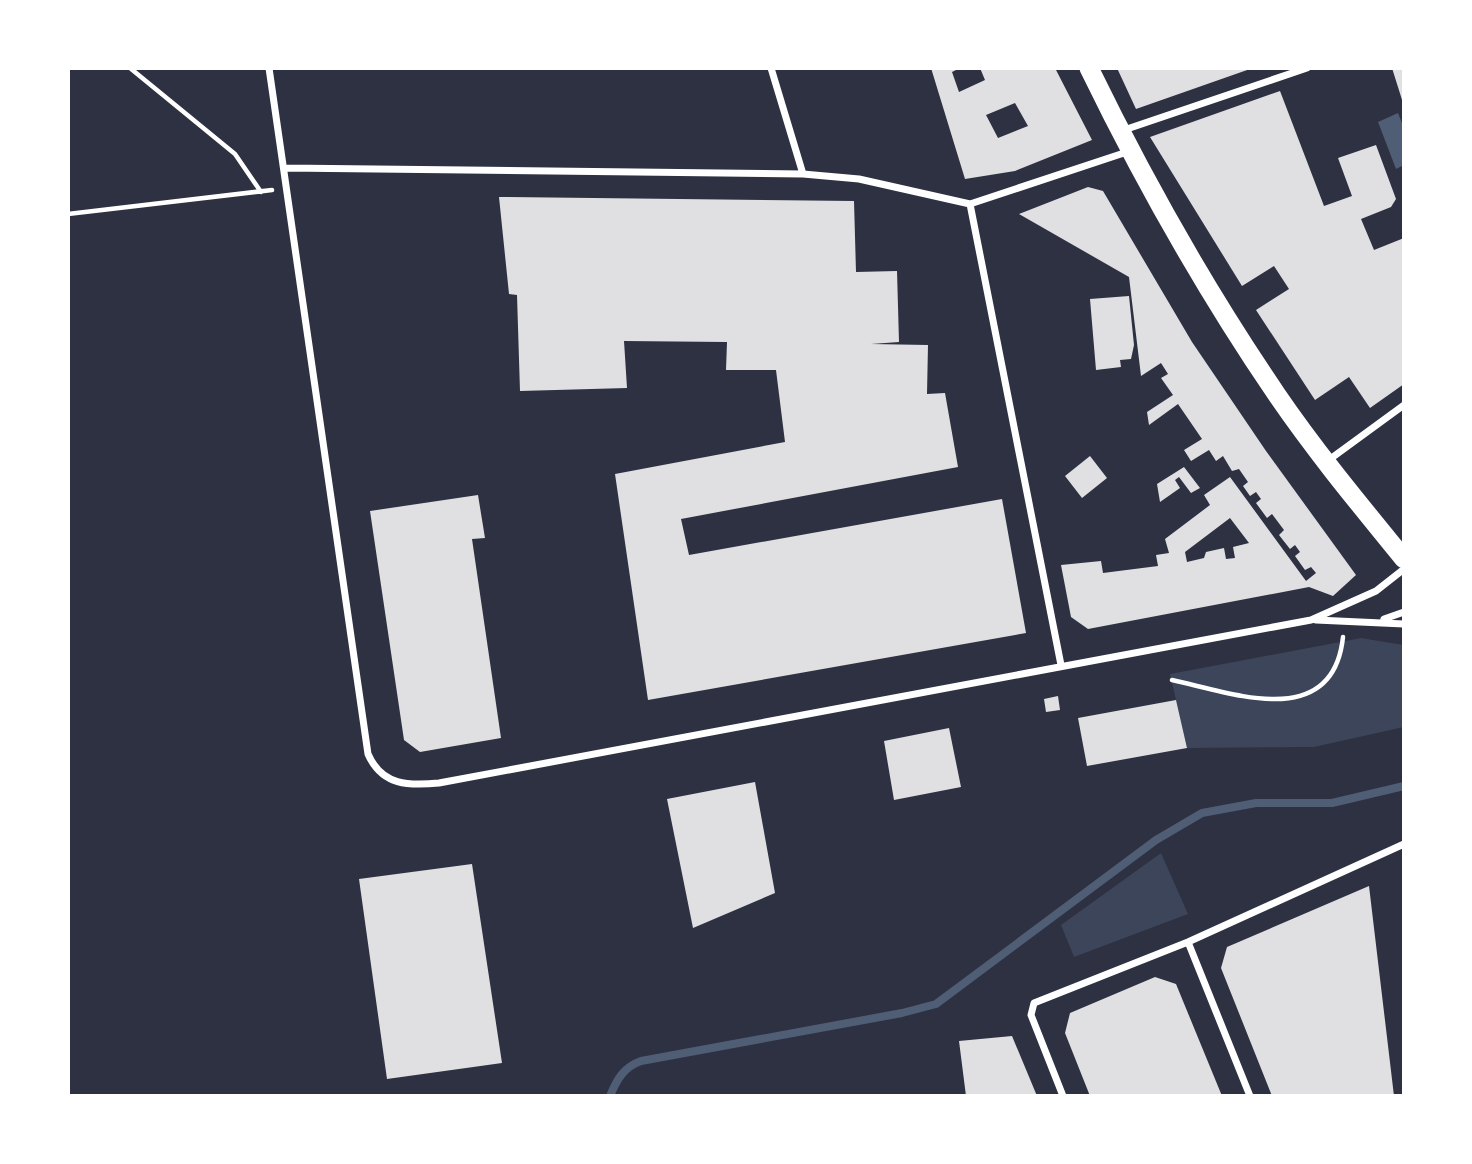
<svg xmlns="http://www.w3.org/2000/svg" width="1472" height="1164" font-family="'Fira Sans',sans-serif">
  <rect width="100%" height="100%" fill="#2d3142"/>
  <!-- green -->
  <path fill="#3c4559" d="M1361,638L1404,645V727L1314,747L1187,748L1170,674Z
    M1161,853L1188,914L1074,957L1061,925Z"/>
  <!-- water -->
  <path fill="#4f5d75" d="M1398,113L1404,128V165L1396,169L1378,122Z"/>
  <g fill="none" stroke-linecap="round" stroke-linejoin="round">
    <!-- stream -->
    <path stroke="#4f5d75" stroke-width="8" d="M610,1096C617,1079 624,1067 641,1061L902,1013L936,1004L1156,840L1202,813L1256,803H1332L1404,786"/>
  </g>
  <!-- building -->
  <path fill="#e0e0e3" fill-rule="evenodd" d="M931,68H960L952,72L959,92L985,80L980,68H1055L1092,140L1015,171L965,179ZM1015,103L1028,126L998,138L986,115Z
    M1117,68H1250V69L1136,109Z
    M1392,68H1404V103H1403Z
    M1280,91L1324,206L1352,196L1338,158L1376,145L1396,199L1391,207L1361,219L1374,250L1404,238V384L1370,408L1349,377L1315,400L1256,310L1289,289L1274,266L1242,286L1150,137Z
    M1088,187L1103,191L1192,342L1266,451L1356,575L1333,596L1309,587L1088,629L1071,617L1061,565L1101,561L1103,573L1158,566L1156,555L1169,553L1165,539L1210,505L1204,495L1230,477L1306,581L1316,573L1311,567L1305,570L1295,556L1300,552L1295,545L1290,549L1279,535L1284,530L1272,514L1267,518L1256,503L1261,499L1256,492L1250,496L1243,486L1248,482L1239,469L1232,471L1223,456L1216,461L1209,450L1191,461L1184,450L1202,439L1178,404L1149,425L1147,412L1173,395L1161,378L1168,374L1161,363L1141,376L1129,277L1019,214ZM1230,518L1249,543L1233,547L1235,558L1226,559L1224,548L1206,552L1204,558L1187,562L1185,552Z
    M499,197L854,201L856,272L897,271L899,342L871,344L928,345L927,394L945,393L958,467L681,519L689,555L1002,499L1026,633L648,700L615,474L785,442L776,370H726L727,342L624,341L627,388L520,391L517,295L509,294Z
    M1129,296L1134,345L1131,359L1120,360L1121,367L1096,370L1090,299Z
    M1090,456L1107,478L1082,498L1065,476Z
    M1184,467L1200,488L1191,493L1179,477L1175,480L1180,488L1160,502L1157,484Z
    M478,495L485,538L472,539L501,738L420,752L404,740L370,511Z
    M1058,696L1060,710L1046,712L1044,699Z
    M1176,700L1187,748L1087,766L1078,718Z
    M949,728L961,787L894,800L884,741Z
    M755,782L775,893L693,928L667,799Z
    M472,864L502,1063L387,1079L359,879Z
    M1369,886L1394,1096H1272L1221,968L1227,947Z
    M1155,977L1176,984L1222,1096H1090L1065,1033L1070,1013Z
    M1012,1036L1037,1096H966L959,1041Z"/>
  <g fill="none" stroke-linecap="round" stroke-linejoin="round">
    <!-- path -->
    <path stroke="#fff" stroke-width="4.5" d="M130,68L235,154L261,192
      M68,214L272,190
      M1172,680C1232,693 1333,732 1343,637"/>
    <!-- minor -->
    <path stroke="#fff" stroke-width="7" d="M269,68L368,754C382,786 409,786 439,783L1311,620L1376,591L1404,569
      M771,68L803,174
      M1124,130L1307,68
      M285,168L803,174L859,179L970,204L1130,151
      M970,204L1061,665
      M1326,462L1404,405
      M1384,619L1404,612
      M1316,620L1404,624
      M1188,942L1250,1096
      M1063,1096L1031,1015L1034,1003L1188,942L1404,844"/>
    <!-- trunk -->
    <path stroke="#fff" stroke-width="19" d="M1089,68C1144,181 1206,291 1277,395C1316,452 1360,505 1404,559"/>
  </g>
  <!-- border -->
  <rect width="1472" height="1164" fill="none" stroke="#ffffff" stroke-width="140"/>
</svg>
